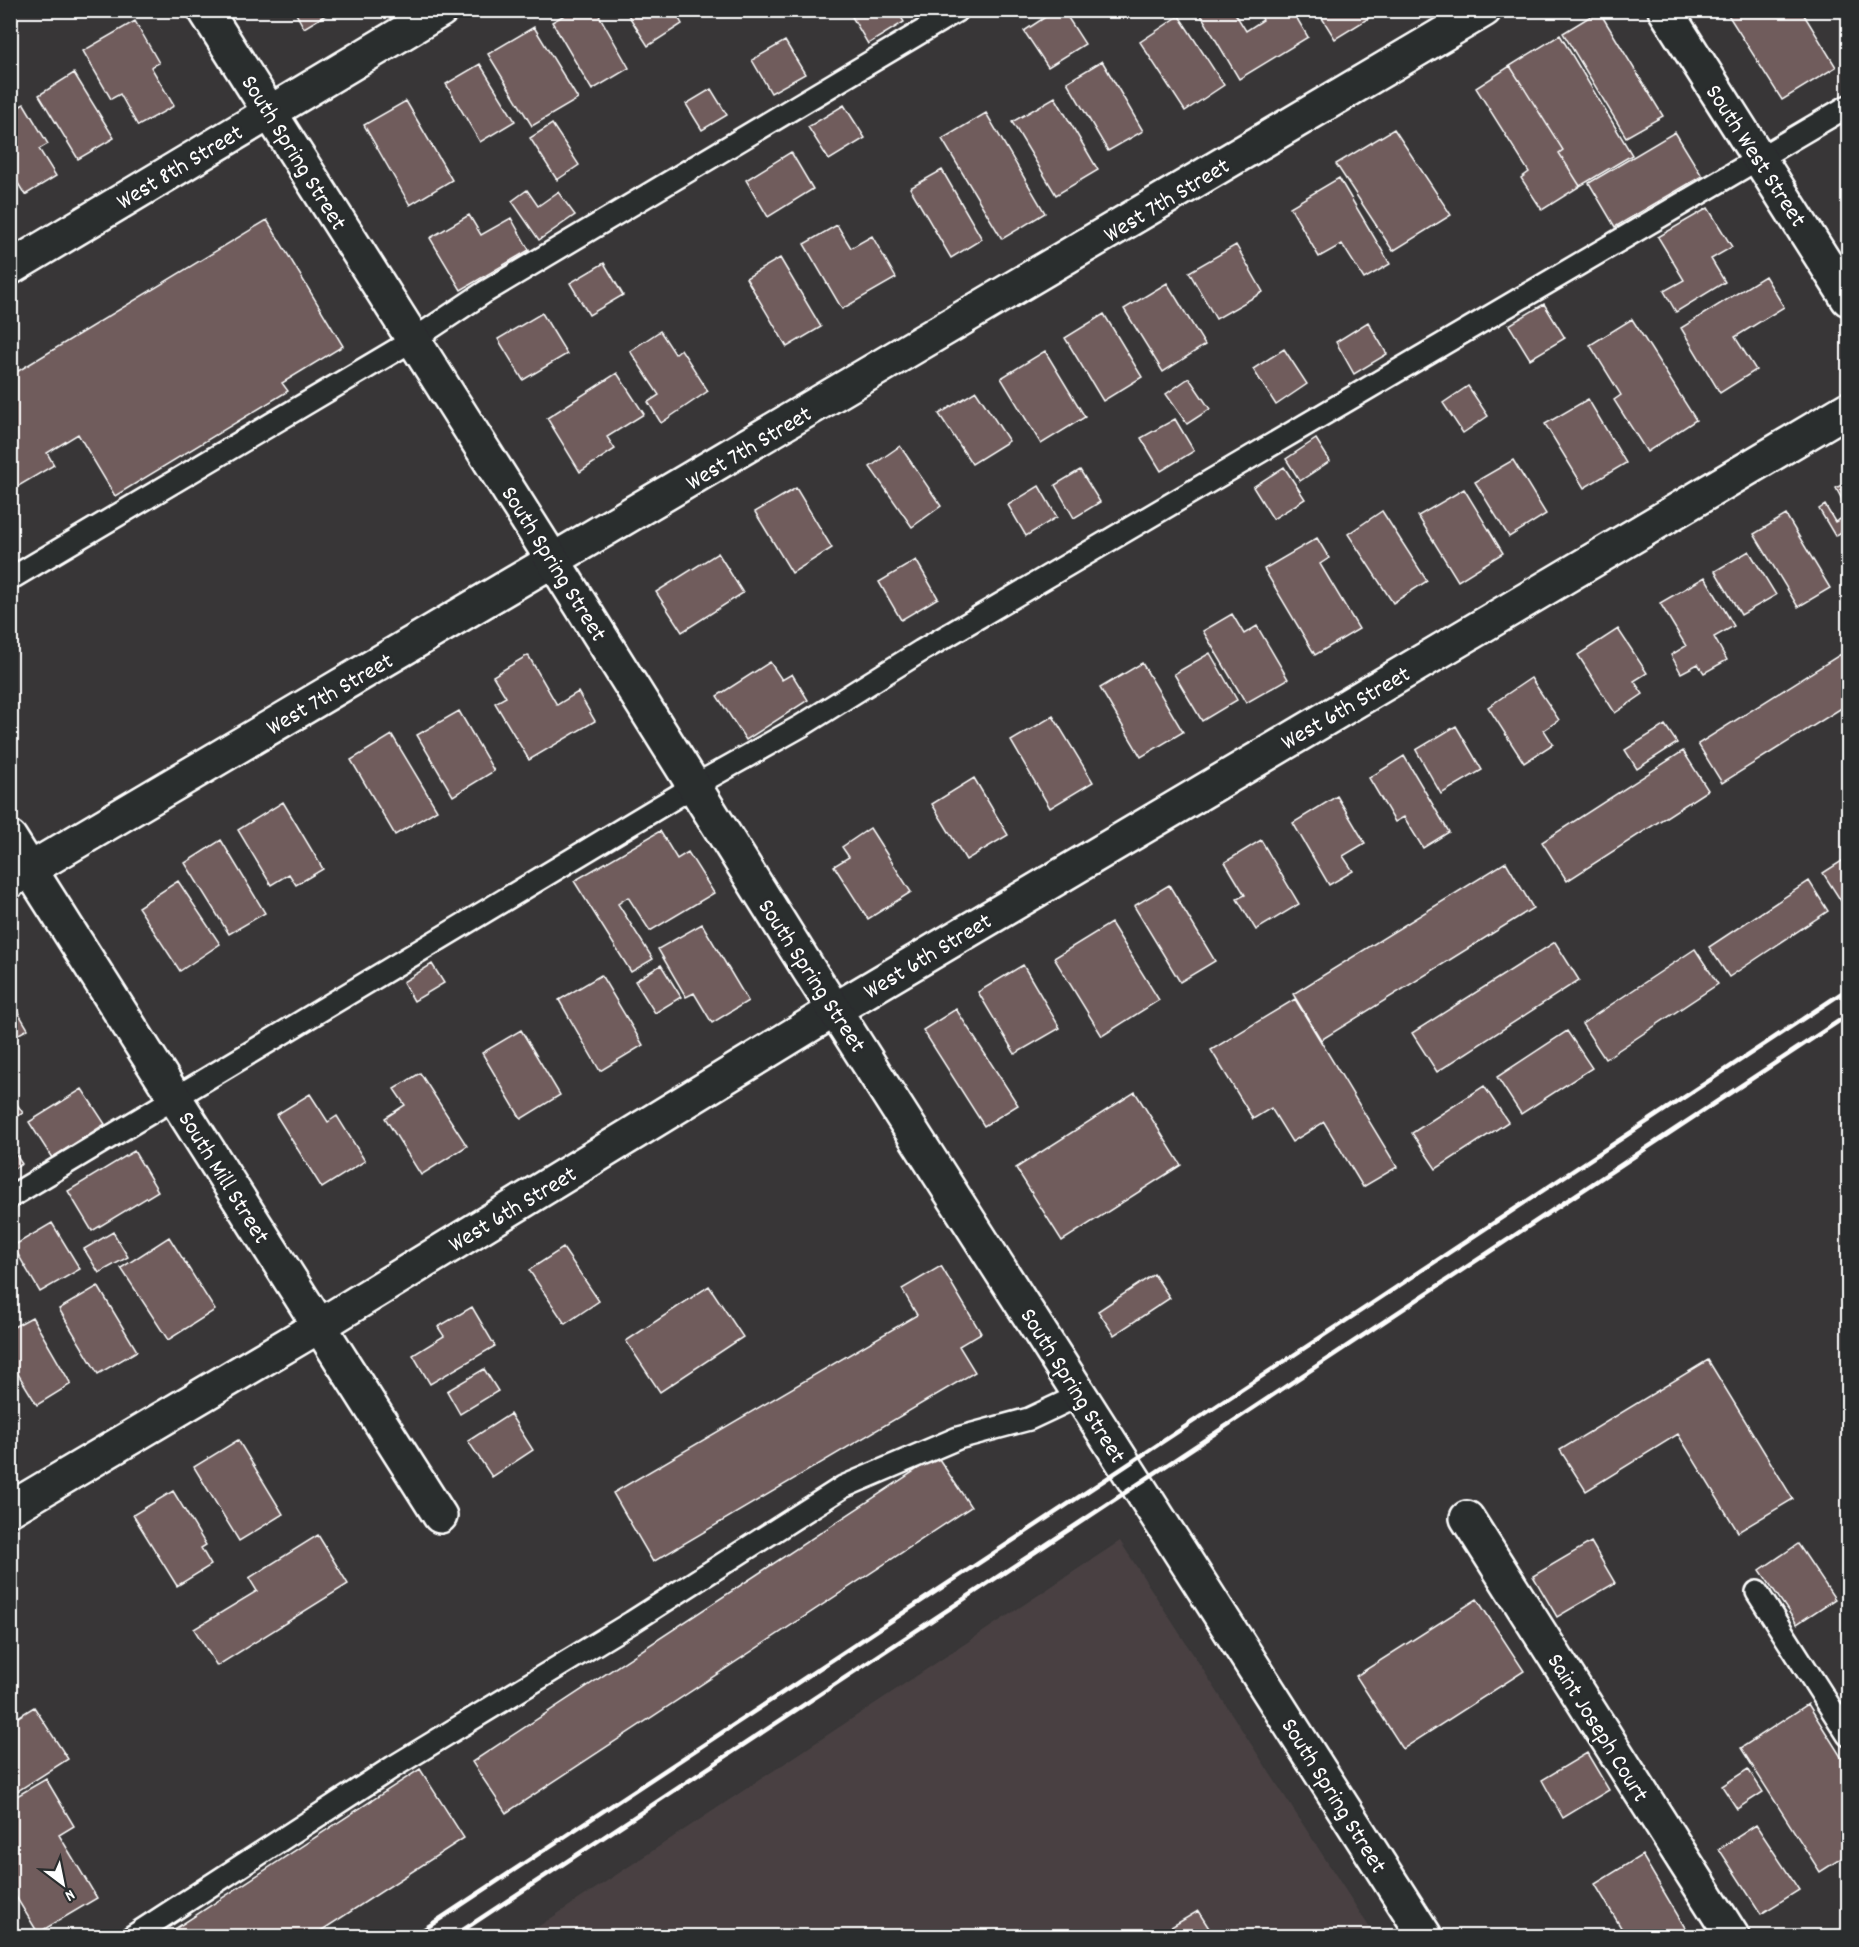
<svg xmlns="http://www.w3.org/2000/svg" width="1859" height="1947" font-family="Dekko,sans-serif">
  <rect width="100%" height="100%" fill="#383637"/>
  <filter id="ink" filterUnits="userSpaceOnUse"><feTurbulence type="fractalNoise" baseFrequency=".0167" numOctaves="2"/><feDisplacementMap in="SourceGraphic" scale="12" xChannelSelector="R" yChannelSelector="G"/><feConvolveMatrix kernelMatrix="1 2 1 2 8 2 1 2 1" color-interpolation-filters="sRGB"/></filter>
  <g filter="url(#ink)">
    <!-- built -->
    <path fill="#484142" d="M1120,1541L1375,1936H524Z"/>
    <!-- building -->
    <path fill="#6f5c5c" stroke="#fff" stroke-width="1.5" d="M294,10H334L304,28Z
      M573,10H596L629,68L592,90L552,22Z
      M625,10H674L682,24L648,46Z
      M848,10H897L904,22L868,44Z
      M1056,10H1063L1085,44L1048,67L1024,31Z
      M1198,10H1233L1246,31L1263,20L1258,10H1292L1308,37L1239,79Z
      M1317,10H1382L1335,39Z
      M1725,10H1801L1836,67L1782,100Z
      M1599,11L1663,116L1626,137L1563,33Z
      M1179,16L1224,85L1185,111L1140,42Z
      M135,21L159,63L151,67L174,106L138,126L120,94L111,99L83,51Z
      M534,27L578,99L532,126L488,54Z
      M1560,35L1632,155L1580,186L1559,153L1563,150L1510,66Z
      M785,41L805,74L771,93L752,60Z
      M1102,61L1143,131L1108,151L1067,82Z
      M480,64L515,121L480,142L446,84Z
      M1510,66L1563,150L1559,153L1580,186L1542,210L1521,178L1529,172L1476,88Z
      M74,73L114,138L78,159L39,95Z
      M711,89L727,115L702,130L686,104Z
      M1055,97L1098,170L1056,195L1012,122Z
      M406,101L452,180L410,205L364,125Z
      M24,104L48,144L39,149L56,176L25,195L10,170V112Z
      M844,105L865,138L829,160L808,127Z
      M986,113L1045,213L1002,239L942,139Z
      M552,124L579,165L557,180L530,138Z
      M1394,129L1451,215L1393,251L1336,164Z
      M1675,132L1702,176L1615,227L1589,183Z
      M791,152L813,189L768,217L746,180Z
      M942,170L982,239L951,258L910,188Z
      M1339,178L1390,264L1364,279L1342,244L1319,257L1290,207Z
      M527,190L538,206L558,192L575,215L539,240L512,201Z
      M1708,208L1732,247L1711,259L1725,282L1676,312L1664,291L1684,280L1658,237Z
      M469,215L481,235L511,218L529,250L461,290L430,238Z
      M267,220L343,346L282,383L288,391L115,496L78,434L47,453L54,465L10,491V376Z
      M837,225L851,248L872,236L896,278L842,309L804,244Z
      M1236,245L1263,292L1216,319L1189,272Z
      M780,258L821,327L787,347L746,278Z
      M604,263L623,295L589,315L570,283Z
      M1765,276L1784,307L1735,337L1756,370L1720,393L1681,328Z
      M1167,283L1205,345L1163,372L1124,309Z
      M1544,304L1565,338L1530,359L1509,325Z
      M542,313L567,354L523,380L498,339Z
      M1104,314L1142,377L1103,401L1065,338Z
      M1632,319L1696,420L1647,452L1614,400L1621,395L1590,345Z
      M1368,322L1387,354L1354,374L1336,342Z
      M660,331L675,354L681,349L708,391L661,423L648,402L659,395L630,351Z
      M1284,349L1307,384L1276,405L1253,369Z
      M1045,351L1085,417L1041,444L1001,378Z
      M617,373L644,414L607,437L615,449L580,472L547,418Z
      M1189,378L1210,409L1187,424L1166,394Z
      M1468,386L1488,416L1463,433L1443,403Z
      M976,391L1009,441L972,464L939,414Z
      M1588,399L1626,463L1584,488L1545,424Z
      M1175,419L1194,451L1161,471L1141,438Z
      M1316,439L1330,461L1300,481L1286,459Z
      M900,446L941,506L912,527L870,467Z
      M1513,460L1546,514L1509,537L1475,482Z
      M1284,467L1305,499L1273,519L1253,487Z
      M1080,470L1100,502L1074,518L1055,485Z
      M1848,481V511L1836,488Z
      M1039,486L1057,517L1026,536L1008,505Z
      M796,488L832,548L792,573L755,512Z
      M1464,489L1503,553L1458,581L1418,516Z
      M1825,505L1835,522L1848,515V528L1835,536L1819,509Z
      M1382,511L1427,581L1393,603L1348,534Z
      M1786,515L1830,588L1798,607L1754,534Z
      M1317,538L1329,558L1320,564L1359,629L1315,655L1264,569Z
      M1749,551L1776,595L1741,615L1715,571Z
      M718,553L743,593L682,632L656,592Z
      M916,560L938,598L901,620L879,582Z
      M1705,577L1734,626L1714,637L1727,660L1704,673L1698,664L1681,673L1671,655L1686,646L1660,603Z
      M1232,614L1244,634L1257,626L1288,679L1246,703L1203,631Z
      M1618,629L1647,673L1634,681L1643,694L1615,713L1578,655Z
      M1210,653L1237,700L1202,721L1174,674Z
      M1841,654L1848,667V704L1722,783L1698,744Z
      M528,655L557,705L578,692L595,721L529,760L495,703L506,697L493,676Z
      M770,662L782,680L792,674L808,700L746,740L717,696Z
      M1142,663L1183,732L1141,757L1100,688Z
      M1531,678L1559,720L1544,730L1553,744L1524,763L1488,707Z
      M459,711L494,771L453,796L417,735Z
      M1053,716L1093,782L1050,808L1011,741Z
      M1665,725L1677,743L1637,769L1625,750Z
      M1456,726L1482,770L1441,794L1416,750Z
      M392,735L437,810L395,835L351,760Z
      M1683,751L1708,790L1567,881L1542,842Z
      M1404,756L1449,832L1423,848L1404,817L1395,822L1369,778Z
      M974,778L1008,835L966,860L932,804Z
      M1337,796L1365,843L1343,856L1353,871L1329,885L1293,823Z
      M283,802L323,869L296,885L289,874L271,885L238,830Z
      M870,828L911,892L868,919L834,866L849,857L842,847Z
      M660,831L677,859L688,852L714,893L650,931L628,897L618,904L653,959L631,972L574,881Z
      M221,840L265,913L229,934L185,863Z
      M1261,840L1299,904L1256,930L1237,899L1245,895L1225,862Z
      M1848,857V897L1841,901L1823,873Z
      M1506,862L1533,908L1321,1040L1293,994Z
      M178,881L220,944L180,971L138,907Z
      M1809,881L1828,911L1729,977L1709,947Z
      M1169,885L1215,961L1180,982L1134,906Z
      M1111,923L1159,1000L1102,1036L1054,958Z
      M702,924L748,1001L712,1023L694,993L686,997L658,949Z
      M1555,942L1579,980L1437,1072L1412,1033Z
      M1695,949L1718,984L1605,1059L1582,1024Z
      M432,964L444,983L414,1001L403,982Z
      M661,965L681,997L655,1013L635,981Z
      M1023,965L1060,1028L1015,1054L978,992Z
      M601,975L643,1045L600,1071L559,1000Z
      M10,999L28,1029L10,1039Z
      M1295,999L1397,1167L1363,1187L1324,1122L1292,1142L1271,1108L1253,1119L1211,1050Z
      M956,1009L1018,1105L984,1126L923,1030Z
      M521,1030L560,1095L521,1119L482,1053Z
      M1567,1031L1592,1068L1521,1114L1497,1077Z
      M420,1073L467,1146L421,1175L385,1118L405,1105L394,1089Z
      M1484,1086L1508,1122L1436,1169L1412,1133Z
      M82,1089L105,1124L52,1158L29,1122Z
      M1135,1092L1181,1165L1062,1241L1016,1168Z
      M10,1094L23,1113L10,1121Z
      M310,1094L328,1122L337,1116L365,1161L322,1188L276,1115Z
      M10,1146L22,1164L10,1171Z
      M134,1151L158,1191L92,1231L68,1191Z
      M52,1223L80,1269L40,1292L13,1246Z
      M113,1232L128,1257L99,1273L84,1249Z
      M169,1237L215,1310L168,1340L121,1268Z
      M563,1248L599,1301L565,1324L529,1270Z
      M941,1266L981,1333L959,1346L975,1372L653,1562L613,1493L917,1315L902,1289Z
      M1154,1274L1170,1298L1114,1335L1098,1311Z
      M98,1286L137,1351L98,1374L59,1309Z
      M709,1286L743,1337L660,1392L626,1341Z
      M472,1307L495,1346L430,1384L413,1355L444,1336L438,1327Z
      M32,1317L71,1384L37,1405L10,1361V1329Z
      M1708,1360L1793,1499L1738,1532L1678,1434L1586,1491L1560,1450Z
      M484,1369L498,1391L460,1414L447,1391Z
      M510,1414L533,1450L492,1477L468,1441Z
      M238,1440L283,1514L239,1541L194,1467Z
      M937,1456L971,1507L506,1813L472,1762Z
      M173,1491L206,1545L201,1548L211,1565L177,1586L133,1515Z
      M318,1535L348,1584L217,1666L194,1629L257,1591L249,1578Z
      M1591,1542L1615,1583L1557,1617L1533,1576Z
      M1798,1544L1835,1599L1797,1624L1760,1570Z
      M1477,1599L1524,1671L1403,1749L1356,1676Z
      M1808,1704L1848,1768V1854L1820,1872L1741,1748Z
      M34,1707L68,1759L10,1796V1722Z
      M1587,1753L1609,1790L1563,1818L1542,1780Z
      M420,1769L464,1838L313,1936H164Z
      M1748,1769L1763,1792L1737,1809L1722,1786Z
      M46,1779L74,1826L59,1835L97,1898L38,1933L10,1887V1800Z
      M1756,1825L1799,1890L1761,1914L1719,1849Z
      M1642,1855L1690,1936H1626L1595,1884Z
      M1198,1911L1214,1936H1156Z"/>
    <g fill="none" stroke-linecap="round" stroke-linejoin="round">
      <!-- lane casing -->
      <g stroke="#fff" stroke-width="26">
        <path id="lane" d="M10,579L413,340L485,292L958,10
          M10,1197L694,786L801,726L921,651L1848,106
          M1757,1592L1848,1735
          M133,1936L393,1767L632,1622L843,1487L958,1438L1029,1419L1080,1395"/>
      </g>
      <!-- street casing -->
      <g stroke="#fff" stroke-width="38">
        <path id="street" d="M10,838L440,1516
          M10,881L1484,10
          M10,1509L319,1326L836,1009L1848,409
          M1467,1518L1732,1936"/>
      </g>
      <!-- secondary casing -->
      <g stroke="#fff" stroke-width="38">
        <path id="secondary" d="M205,10L554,562L809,970L1425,1936
          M1665,10L1848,299
          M10,268L441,10"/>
      </g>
      <!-- lane -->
      <use href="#lane" stroke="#2a2d2e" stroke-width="21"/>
      <!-- street -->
      <use href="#street" stroke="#2a2d2e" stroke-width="33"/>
      <!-- secondary -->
      <use href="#secondary" stroke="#2a2d2e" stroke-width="33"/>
      <!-- rail -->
      <path stroke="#fff" stroke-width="4.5" d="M414,1936L1848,989
        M454,1936L1848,1015"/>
    </g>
  </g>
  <g text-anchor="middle" stroke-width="6" stroke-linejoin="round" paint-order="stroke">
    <!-- street labels -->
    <g font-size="24" fill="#fff" stroke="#2a2d2e">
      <text transform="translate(295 152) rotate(58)" y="8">South Spring Street</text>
      <text transform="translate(1757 155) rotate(57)" y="8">South West Street</text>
      <text transform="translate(179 166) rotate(-31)" y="8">West 8th Street</text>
      <text transform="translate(1166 199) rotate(-31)" y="8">West 7th Street</text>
      <text transform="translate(748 447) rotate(-31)" y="8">West 7th Street</text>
      <text transform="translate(555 563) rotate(58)" y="8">South Spring Street</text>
      <text transform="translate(329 693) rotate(-30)" y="8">West 7th Street</text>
      <text transform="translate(1345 707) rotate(-30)" y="8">West 6th Street</text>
      <text transform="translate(927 955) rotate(-31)" y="8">West 6th Street</text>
      <text transform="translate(813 975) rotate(57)" y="8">South Spring Street</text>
      <text transform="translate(225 1177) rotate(58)" y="8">South Mill Street</text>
      <text transform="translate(512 1208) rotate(-31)" y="8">West 6th Street</text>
      <text transform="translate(1074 1385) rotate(58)" y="8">South Spring Street</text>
      <text transform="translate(1599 1727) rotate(58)" y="8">Saint Joseph Court</text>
      <text transform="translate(1335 1795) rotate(58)" y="8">South Spring Street</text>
    </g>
  </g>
  <!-- margin -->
  <rect width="1859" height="1947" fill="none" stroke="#2a2d2e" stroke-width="36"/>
  <rect x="18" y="18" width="1823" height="1911" fill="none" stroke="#fff" stroke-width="2" filter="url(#ink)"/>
  <!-- north arrow -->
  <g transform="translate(63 1884) rotate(148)" stroke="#2a2d2e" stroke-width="4.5" paint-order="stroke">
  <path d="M0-4.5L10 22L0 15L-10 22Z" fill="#ffffff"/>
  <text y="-9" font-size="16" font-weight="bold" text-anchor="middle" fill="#ffffff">N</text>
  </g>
</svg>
